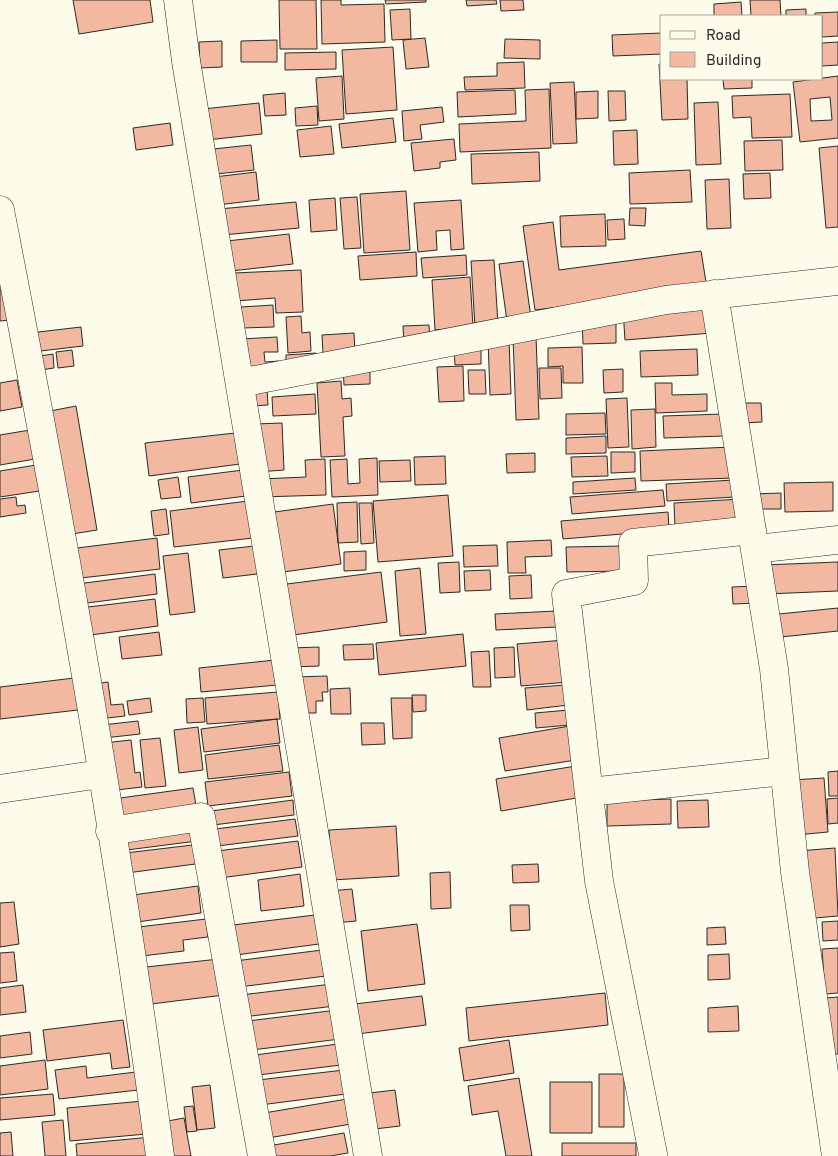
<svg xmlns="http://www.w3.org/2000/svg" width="838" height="1156" font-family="Overpass,sans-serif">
  <rect width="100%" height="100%" fill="#fdfbea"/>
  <!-- building -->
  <path fill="#f2b8a0" stroke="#2b2b2b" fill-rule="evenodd" d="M73,0H150L153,22L79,34Z
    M279,0H316L317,49H280Z
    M321,0H341V5L384,4L385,42L322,44Z
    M385,0H426V2L386,4Z
    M466,0H496L497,4L467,6Z
    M500,0H523L524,10L501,11Z
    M750,0H780L781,16H751Z
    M741,2L742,16H714V4Z
    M410,9L411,39L392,40L390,10Z
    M806,9V16H786V10Z
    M838,12V36L822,37V16H815V13Z
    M662,33V54L613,56L612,35Z
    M425,38L429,67L406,69L403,40Z
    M505,39L540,40V59L504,58Z
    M277,40V62H241V41Z
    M222,41V67L200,68L199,42Z
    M838,42V65L822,66V43Z
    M393,47L397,110L346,114L342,50Z
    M336,52V69L285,70V53Z
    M524,62L525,88L465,90L464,77L497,76V63Z
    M659,64H662V79H687L688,119L662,120Z
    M342,76L344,119L319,121L316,78Z
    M838,76V138L800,142L793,82ZM830,97L832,120L811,121L810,99Z
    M723,79H752V88L724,89Z
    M574,82L577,143L553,144L550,83Z
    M549,89L551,148L460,152L459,124L526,121L525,90Z
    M515,90L516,114L458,117L457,92Z
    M598,91V118L576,119V92Z
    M608,91H625L626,120L609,121Z
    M285,93L286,115L265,116L263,95Z
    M790,94L792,137L752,138L751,117L733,118L732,96Z
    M718,102L721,164L696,165L694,103Z
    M259,103L262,134L207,140L203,109Z
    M317,106L318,125L296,126L295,108Z
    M442,107L444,122L420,125L422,139L404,141L402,111Z
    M393,118L396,142L342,148L339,124Z
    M170,123L173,145L136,150L133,128Z
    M331,126L334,154L300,157L297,130Z
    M637,130L638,164L614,165L613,131Z
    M454,139L456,160L440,162V168L414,171L411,143Z
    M782,140L783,170L745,171L744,141Z
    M251,145L254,170L216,174L213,149Z
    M838,146V227L826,228L819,148Z
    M539,152L540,181L472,184L471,154Z
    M690,170L692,202L630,204L629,173Z
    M256,172L259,200L217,205L214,177Z
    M770,173L771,198L744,199L743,174Z
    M729,179L731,228L707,229L705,180Z
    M406,191L410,250L364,253L360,194Z
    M357,197L361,248L344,249L340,198Z
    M335,198L337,230L311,232L309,200Z
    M461,200L464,249L451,250L450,230L436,231L437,250L418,252L414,203Z
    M296,202L299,228L222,235L219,209Z
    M630,208H646L645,226L629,225Z
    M605,214L606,246L561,247L560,216Z
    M624,219L625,239L608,240L607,220Z
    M553,222L559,270L701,251L707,288L535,310L523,226Z
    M289,234L293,264L231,271L227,241Z
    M416,252L417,276L360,280L358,256Z
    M466,255L467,275L423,278L421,258Z
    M494,260L498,325L475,327L471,261Z
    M523,261L531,318L507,321L499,264Z
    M301,270L303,312L276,313L275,298L235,301L234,273Z
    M470,277L473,327L435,330L432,280Z
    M6,289L10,320L0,321V290Z
    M709,304L712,333L625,340L623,310Z
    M273,305L274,327L242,328L241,307Z
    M301,316L302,333L310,332L311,351L288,353L286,317Z
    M616,319V343L583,344L582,320Z
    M429,325L430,343L404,345L403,326Z
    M81,327L83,346L32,352L30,333Z
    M354,333L355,351L323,353L322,335Z
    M536,336L539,419L516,420L513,337Z
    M277,337L278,352H264L265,362L279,361V372L245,378L241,339Z
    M488,340H509L511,394L490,395Z
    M481,346V364L455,365L454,347Z
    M582,347L583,383H563V366L548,367V348Z
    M697,349L698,375L641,377L640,351Z
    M72,350L74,366L58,368L56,352Z
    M316,353L317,364L286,366V355Z
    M53,354L54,368L34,371L33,357Z
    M370,366V384L344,385L343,367Z
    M463,366L464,401L439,402L437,367Z
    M539,368H561L562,398L540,399Z
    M623,369V392L604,393L603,370Z
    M468,370H485L486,394H469Z
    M17,380L22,407L0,411V383Z
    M341,381L342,399L351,398L352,416L343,417L345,456L321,457L317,383Z
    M655,383H672V395L707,394V411L656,413Z
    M267,389L268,405L249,406L248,390Z
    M315,394L316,414L273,416L272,397Z
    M627,398L629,447L608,448L606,399Z
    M743,403H761L762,422L743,423Z
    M76,406L97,530L66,535L45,412Z
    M655,409L656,447L632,449L631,410Z
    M605,413L606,434L566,435V414Z
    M723,414L724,436L664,438L663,416Z
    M282,423L284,470L258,472L255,424Z
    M30,430L35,459L0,465V435Z
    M235,433L240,464L149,476L145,443Z
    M606,436V453L566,454V438Z
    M732,447L734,478L641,481L640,451Z
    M611,452H635V472L611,473Z
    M535,453V472L507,473L506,454Z
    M445,456L446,484L415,485L414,457Z
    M607,456L608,476L572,477L571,457Z
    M377,458L378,495L332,497L330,460L347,459L348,484L360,483L359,459Z
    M325,459L326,495L261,497L260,479L306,477L305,460Z
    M410,460L411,481L380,482L379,461Z
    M42,464L46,490L0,497V471Z
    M243,470L246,496L191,503L188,477Z
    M178,477L181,497L161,499L158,480Z
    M635,478L636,490L573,494V482Z
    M734,480L735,497L667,501L666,484Z
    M833,482V511L785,512L784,483Z
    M663,490L665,506L572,514L570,497Z
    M781,493V509H752V494Z
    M448,495L453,556L378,562L373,501Z
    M16,497L17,506L25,505L26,513L0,517V499Z
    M741,499L743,525L675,529L674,503Z
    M248,501L253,538L174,547L170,511Z
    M357,502L358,542L338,543L337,503Z
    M359,503H372L374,543L361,544Z
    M333,504L341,564L276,573L267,513Z
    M166,509L169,534L154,536L151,511Z
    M668,512L669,530L563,539L561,521Z
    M157,538L160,569L72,579L69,549Z
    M551,540L552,556L525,557L526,573H508L507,542Z
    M263,545L266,573L223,578L219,550Z
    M497,545L498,566L464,567L463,546Z
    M624,546V571L567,572L566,547Z
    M366,551V570L344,571V552Z
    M188,553L195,612L170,615L163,556Z
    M459,562L460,592L440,593L438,563Z
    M838,562V591L766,594L764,565Z
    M420,568L426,634L400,636L395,571Z
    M490,570L491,590L465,591L464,571Z
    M381,572L387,622L286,636L279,585Z
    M155,574L157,594L79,604L77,584Z
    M531,575L532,598L510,599L509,576Z
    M756,586L758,603L733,604L732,587Z
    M155,599L158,626L83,636L80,608Z
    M838,608V631L771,638L769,615Z
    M556,611L557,627L496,630L495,614Z
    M159,632L162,655L122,659L119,637Z
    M463,634L466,666L379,675L376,643Z
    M565,640L569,682L521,686L517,644Z
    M373,644L374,659L344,660L343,645Z
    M319,647V666L291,667V648Z
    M514,647L515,677L495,678L494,648Z
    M489,651L491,687H473L471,652Z
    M275,660L277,685L201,692L199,668Z
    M327,676L328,692H322L323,701H316V713H296L294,677Z
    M74,678L78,710L0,719V687Z
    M108,682L111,705L123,704L125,716L98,719L94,684Z
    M565,685L568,705L527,710L525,688Z
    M350,688L351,714H331L330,689Z
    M278,692L280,719L207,724L205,698Z
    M412,695H426V711L413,712Z
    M150,698L152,712L129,715L127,701Z
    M203,698L205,722L187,723L186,699Z
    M391,698H412V738L393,739Z
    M569,710L570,725L536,728L535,713Z
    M277,719L280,743L204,752L201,729Z
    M138,721L140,734L104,738L102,725Z
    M361,723H384L385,744L362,745Z
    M570,726L576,760L505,771L499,738Z
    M198,727L203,770L179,773L174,730Z
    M160,738L166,786L145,788L140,740Z
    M131,740L135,773L140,772L142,787L108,791L103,743Z
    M279,745L283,771L208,779L205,755Z
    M576,766L582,797L501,811L496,779Z
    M838,771V796H829L828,772Z
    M289,772L292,796L208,806L205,782Z
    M824,778L828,832L796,835L792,780Z
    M193,788L197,811L117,823L113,799Z
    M838,798V823L828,824L827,799Z
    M671,799V824L607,826V801Z
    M293,800L294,815L213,825L211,811Z
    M708,800L709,827L678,828L677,801Z
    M295,819L298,836L217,846L215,829Z
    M195,823L197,841L119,851L117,833Z
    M396,826L399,876L332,880L329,830Z
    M298,841L302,867L220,878L217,851Z
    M201,844L203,863L119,874L117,854Z
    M835,848L838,916L803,919L798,851Z
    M538,864L539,882L513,883L512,865Z
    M450,872L451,908L431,909L430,873Z
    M300,874L304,906L261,911L258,880Z
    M198,886L201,913L130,923L126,896Z
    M352,889L356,921L335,923L330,891Z
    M14,902L19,944L0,947V903Z
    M510,905H529L530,930L511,931Z
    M315,915L319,944L236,955L233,925Z
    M206,919L208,937L183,940L184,951L133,957L130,928Z
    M838,921V940L823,941L822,922Z
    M417,924L425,984L368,991L361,931Z
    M725,927L726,944L707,945V928Z
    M838,948V993L825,994L822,949Z
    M322,950L326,976L239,987L235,961Z
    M14,952L17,981L0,983V953Z
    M729,954L730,979L708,980V955Z
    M219,959L224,995L151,1004L146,967Z
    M332,984L335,1006L243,1017L241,995Z
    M23,985L26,1012L0,1015V988Z
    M605,993L608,1025L469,1041L466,1008Z
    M422,996L426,1025L350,1035L346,1005Z
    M838,997V1054L829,1055L826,998Z
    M738,1006L739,1031L708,1032V1008Z
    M337,1010L340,1039L252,1050L248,1021Z
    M123,1020L130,1067L112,1069L110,1053L47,1061L43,1030Z
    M30,1032L32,1054L0,1058V1036Z
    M509,1040L514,1073L464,1081L459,1048Z
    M338,1044L341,1065L258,1075L255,1055Z
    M45,1060L48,1089L0,1095V1066Z
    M86,1066L87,1078L136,1072L138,1090L59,1099L55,1070Z
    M344,1070L346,1094L260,1105L258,1080Z
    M599,1074H624V1127H599Z
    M519,1078L532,1156H506L498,1111L472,1115L468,1086Z
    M550,1082H592V1133H550Z
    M210,1085L215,1128L197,1130L192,1087Z
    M395,1090L400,1126L366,1130L361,1094Z
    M53,1094L55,1115L0,1120V1098Z
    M353,1098L357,1123L268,1138L264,1113Z
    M154,1100L157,1133L70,1141L67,1108Z
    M193,1106L197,1131L187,1132L184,1107Z
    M184,1118L191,1156H162L157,1123Z
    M63,1120L66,1156H45L42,1122Z
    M11,1132L13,1156H0V1133Z
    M344,1133L348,1153L330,1156H270L268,1146Z
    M152,1137L154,1156H77L76,1144Z
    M562,1143H636V1156H562Z"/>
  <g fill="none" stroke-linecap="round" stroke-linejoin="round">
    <!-- street casing -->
    <g stroke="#2b2b2b" stroke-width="29">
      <path id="street" d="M178,0L186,61L368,1156
        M0,210C61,524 118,839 160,1156
        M714,294L774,669L795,872L836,1156
        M240,383L666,300L838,281
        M755,549L838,540
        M0,789L101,774
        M589,792L784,771
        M110,831L201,817L262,1156
        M653,1154L599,881L566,594L634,581L633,543L752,530"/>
    </g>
    <!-- street -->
    <use href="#street" stroke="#fdfbea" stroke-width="28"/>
  </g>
  <!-- legend -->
  <rect x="660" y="15" width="162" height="65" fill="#fdfbea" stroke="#a9a89e"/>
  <rect x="670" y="31" width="25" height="8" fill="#fdfbea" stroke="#a9a89e"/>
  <text x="706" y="40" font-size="15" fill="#2b2b2b">Road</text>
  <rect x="670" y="52" width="25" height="15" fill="#f2b8a0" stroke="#a9a89e"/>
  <text x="706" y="65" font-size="15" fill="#2b2b2b">Building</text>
</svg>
